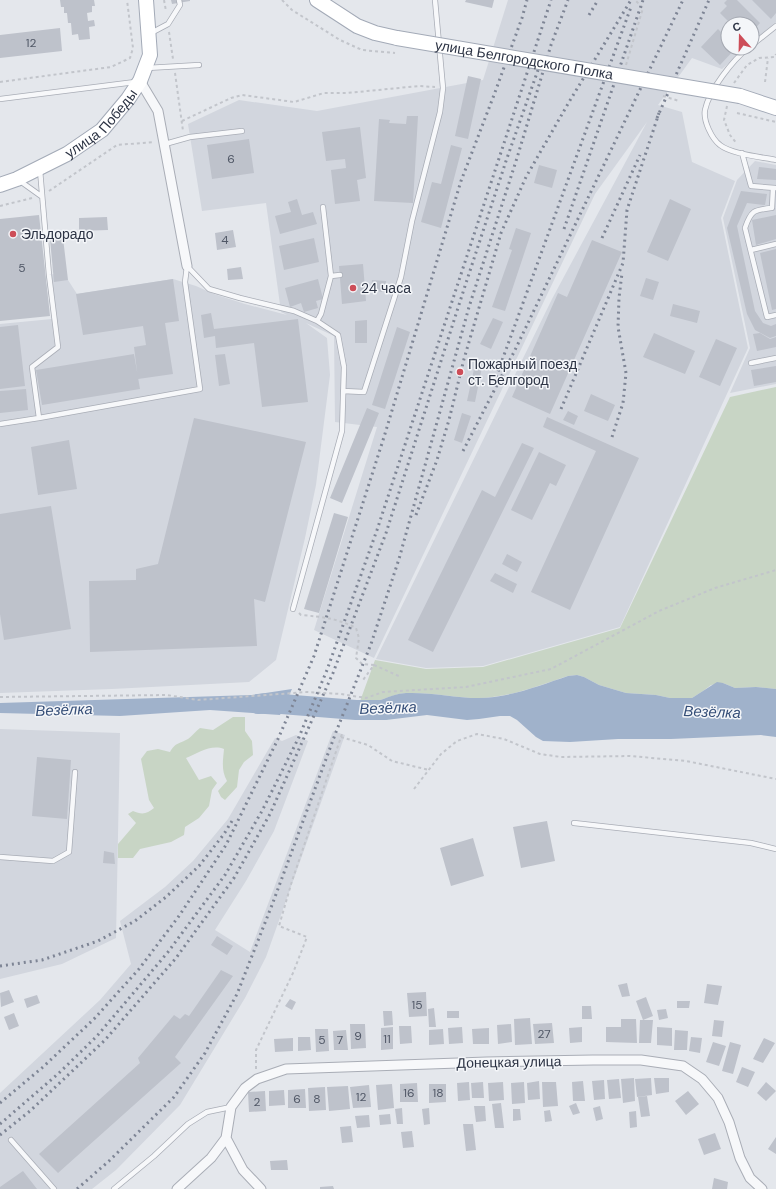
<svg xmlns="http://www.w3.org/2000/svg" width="776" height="1189" font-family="'DM Sans',sans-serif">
  <rect width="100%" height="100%" fill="#e4e7ec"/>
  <!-- built -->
  <path fill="#d2d6de" d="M508,0H776V22L752,43V24H728V48H746L722,69L692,58L658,105L682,112L692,162L735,181L721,218L748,348L620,627L483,666L426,668L376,659L552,299L647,122L595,194L374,658L314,630L377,427L335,422L334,336L306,323L327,338L330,375L316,485L305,538L276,660L249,682L112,689L0,693V324L52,319L46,275L54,274L68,280L77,294L173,279L196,286L214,294L245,304L287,315L281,312L266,203L202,211L188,124L239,100L317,111L483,80Z
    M755,161L776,165V384L730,393L750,348L723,218L737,180Z
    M0,729L120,733L116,938L62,964L0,979Z
    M333,731L345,735L266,957L245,998L180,1105L116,1170L92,1189H0V1093L100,1000L131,964L120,921L165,887L193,861L228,819L275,738L282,741L296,735L308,741L274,831L246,881L215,930L250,952Z"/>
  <!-- green -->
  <path fill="#c8d5c5" d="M776,387V689L756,687L735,688L723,683L711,685L703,691L692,698H670L656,695L626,693L599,685L584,677L577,675L568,676C541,685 508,698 479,698C455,698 431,692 406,693C389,694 376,705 359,704L375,660L426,669L483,667L620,628L730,397Z
    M233,717H245V731L252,741L253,755L244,762L239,770L237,787L225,800L221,797L218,791L227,781C221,770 223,761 224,749C211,744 198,753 186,758L199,780L211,776L217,783L212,790L209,806L199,818L185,827L184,835L171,842L140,849L133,858H118V844L136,823L128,814L133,811C142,815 147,814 154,808L149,800L141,759L147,751L158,749L170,752C176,742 179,744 188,739C192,736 196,731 200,728L213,730Z"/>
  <!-- water -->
  <path fill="#a0b2cb" d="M577,675L584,677L599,685L626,693L656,695L670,698H692L717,682L723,683L735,688L756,687L776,689V737L761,735L671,739H618L570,742L543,741L536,737L517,720L510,716H500L479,719L467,720L427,715L386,720L355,718L356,710L359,704C378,705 387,694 406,693C431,692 455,698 479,698C509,698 541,685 568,676Z
    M292,689L280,715L210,710L120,716L0,713V703L252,695Z"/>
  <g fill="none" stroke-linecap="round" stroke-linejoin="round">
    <!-- river -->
    <path stroke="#a0b2cb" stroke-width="20" d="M258,704L269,703L356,710H384"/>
  </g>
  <!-- building -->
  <path fill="#bec2cb" d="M60,0H94L95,6H92V12L87,13L88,21L94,20L95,26L89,27L90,39L79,40L78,34L72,35L71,23H68L67,13H64V7H61Z
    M171,0H190V1L172,4Z
    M466,0H494L492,8L465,2Z
    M727,0H737L760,23L752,32V24H731L720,13L727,6L724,3Z
    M752,0H776V13L771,19Z
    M60,28L62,51L0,58V35Z
    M718,29L728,39V48H736L720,65L701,47Z
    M468,76L481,79L468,139L455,136Z
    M407,116H418L413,203L374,201L379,119L390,120L389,123L406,124Z
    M360,127L366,178L357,180L360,201L335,204L331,170L346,168L345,159L326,161L322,132Z
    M249,139L254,173L212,179L207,145Z
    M451,145L462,148L441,228L421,222L432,182L441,184Z
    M539,165L557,170L552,188L534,183Z
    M759,167L776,169V180L757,179Z
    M741,191L767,194L765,205L747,203L737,226L755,311L763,323L771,326L776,324V336L770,338L755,330L747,314L727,228Z
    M297,199L302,215L313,212L317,224L280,234L275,216L291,212L288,202Z
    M670,199L691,209L668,261L647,252Z
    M39,215L50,316L0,321V219Z
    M776,215V239L756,245L752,220Z
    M107,217L108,230L79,231V218Z
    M516,228L531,233L505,311L492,307L512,250L509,249Z
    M233,230L236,247L217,250L215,233Z
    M63,238L68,280L54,282L50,239Z
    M314,238L319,262L284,270L279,246Z
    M592,240L622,252L550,414L512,397L558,293L567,297Z
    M776,249V309L772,310L760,253Z
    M363,264L366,301L342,304L339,266Z
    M241,267L243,279L228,280L227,269Z
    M646,278L659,282L653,300L640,296Z
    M173,279L179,321L165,323L173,374L138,379L134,347L146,345L143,326L83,335L76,294Z
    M318,279L323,299L316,301L318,308L304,312L301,303L290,307L285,288Z
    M372,280L386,281L385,292L371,291Z
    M673,304L700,311L697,323L670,316Z
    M211,313L214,329L298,319L308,402L262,407L254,343L216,348L215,336L204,338L201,315Z
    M493,318L503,322L491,349L480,344Z
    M367,320V343H355V321Z
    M18,325L25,386L0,389V327Z
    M397,327L410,332L385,409L372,405Z
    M654,333L695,351L685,374L643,357Z
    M760,333L770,339L776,337V347L757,351L753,334Z
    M716,339L737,348L720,386L699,377Z
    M134,354L140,389L42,405L36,370Z
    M225,354L230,384L219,386L215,355Z
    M476,360L483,362L475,402L467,401Z
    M776,366V382L754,386L751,370Z
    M26,389L28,410L0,413V391Z
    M591,394L615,405L608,421L584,411Z
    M367,408L379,413L342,503L330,498Z
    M568,411L578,416L574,425L563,420Z
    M462,413L471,416L462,443L454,440Z
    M547,417L639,458L570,610L531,592L596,451L543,427Z
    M194,418L306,442L265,602L254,599L257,646L90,652L89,581L136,580V569L158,564Z
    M69,440L77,489L38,495L31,447Z
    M522,443L534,448L433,652L408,640L482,490L495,497Z
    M539,452L566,465L556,486L550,483L532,520L511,510Z
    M51,506L71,629L4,640L0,614V514Z
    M334,513L348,517L319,613L304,609Z
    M507,554L522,562L517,572L502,564Z
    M495,573L517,584L513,593L490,581Z
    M37,757L71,760L67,819L32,816Z
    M547,821L555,861L521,868L513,827Z
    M473,838L484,876L451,886L440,848Z
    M104,851L114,853L115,864L103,863Z
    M217,936L233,946L227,955L211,945Z
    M221,970L233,976L175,1057L181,1063L58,1173L39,1154L140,1063L138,1058L174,1015L180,1019L185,1014L189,1016Z
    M627,983L630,996L622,997L618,985Z
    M707,984L722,986L718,1005L704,1003Z
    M9,990L14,1002L1,1007L0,993Z
    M426,992L427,1016L409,1017L407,993Z
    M37,995L40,1003L27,1008L24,999Z
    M646,997L653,1016L643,1020L636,1001Z
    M290,999L296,1002L292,1010L285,1006Z
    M677,1001H690L689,1008H677Z
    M582,1006H591L592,1019H582Z
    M434,1008L436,1027H429L428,1009Z
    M666,1009L668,1018L659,1020L657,1010Z
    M383,1011H392L393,1025L384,1026Z
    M447,1011H459V1018H447Z
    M14,1013L19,1026L9,1030L4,1017Z
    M530,1018L532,1044L515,1045L514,1019Z
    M621,1019H636L637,1043L606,1042V1027H621Z
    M640,1020H653L651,1043H639Z
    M714,1020L724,1021L722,1037L712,1036Z
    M552,1023L554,1043L535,1044L533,1024Z
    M350,1024H365L366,1048L351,1049Z
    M511,1024L512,1042L498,1044L497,1025Z
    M399,1026H411L412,1043L400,1044Z
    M393,1027V1049L381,1050V1028Z
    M462,1027L463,1043L449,1044L448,1028Z
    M582,1027V1042L570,1043L569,1028Z
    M657,1027L672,1028V1046L657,1045Z
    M489,1028V1044H473L472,1029Z
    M315,1029H328L329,1051L316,1052Z
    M443,1029L444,1044L429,1045V1030Z
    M346,1030L348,1050H334L333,1031Z
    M675,1030L688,1031L687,1050H674Z
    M298,1037H310L311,1050L298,1051Z
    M691,1037L702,1038L700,1053L689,1051Z
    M293,1038V1051L275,1052L274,1039Z
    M764,1038L775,1043L763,1063L753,1059Z
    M713,1042L726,1046L719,1066L706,1062Z
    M730,1042L741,1045L733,1074L722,1071Z
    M742,1067L755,1072L748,1087L736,1082Z
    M634,1078L635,1101L623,1103L621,1079Z
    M651,1078L652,1095L637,1097L635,1079Z
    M654,1078H669V1092L656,1094Z
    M619,1079L621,1098L609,1099L607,1080Z
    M604,1080L605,1099L594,1100L592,1081Z
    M539,1081L540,1099L528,1100L527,1083Z
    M583,1081L585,1101H573L572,1082Z
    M469,1082L470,1100L458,1101L457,1083Z
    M483,1082L484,1098H472L471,1083Z
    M503,1082L504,1100L489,1101L488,1083Z
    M524,1082L525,1103L512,1104L511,1083Z
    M542,1082H556L558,1106L543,1107Z
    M766,1082L776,1091L766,1101L757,1093Z
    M417,1083L418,1102H400V1084Z
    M392,1084L394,1108L378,1110L376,1085Z
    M429,1084H446V1102L429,1103Z
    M369,1085L371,1107L353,1108L350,1087Z
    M348,1086L350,1109L329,1111L327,1087Z
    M325,1087L326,1110L309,1111L308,1088Z
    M305,1089L306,1108H288V1090Z
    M284,1090L285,1105L269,1106V1091Z
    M265,1091L266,1111L249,1112L248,1092Z
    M688,1091L699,1104L686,1115L675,1101Z
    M647,1096L650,1116L641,1117L638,1097Z
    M501,1103L504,1128H495L492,1104Z
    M576,1103L580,1113L573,1115L569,1106Z
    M474,1106H485L486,1121L476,1122Z
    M600,1106L603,1119L596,1121L593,1108Z
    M402,1108L403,1124H397L395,1109Z
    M429,1108L430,1124L424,1125L422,1109Z
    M513,1109H520L521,1120L513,1121Z
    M550,1110L552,1121L545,1122L544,1111Z
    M636,1111L637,1127L630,1128L629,1112Z
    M390,1114L391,1124L380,1125L379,1115Z
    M369,1115L370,1127L357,1128L355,1116Z
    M463,1124H473L476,1150L466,1151Z
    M351,1126L353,1142L342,1143L340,1127Z
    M412,1131L414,1147L403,1148L401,1132Z
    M715,1133L721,1149L704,1155L698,1139Z
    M776,1137V1154L768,1149Z
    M287,1160L288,1170H271L270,1161Z
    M23,1171L37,1189H0V1187Z
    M714,1178L728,1182L727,1189H712Z
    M333,1186L334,1189H320V1187Z"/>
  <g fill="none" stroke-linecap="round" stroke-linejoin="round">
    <!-- lane casing -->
    <g stroke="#a9adb6" stroke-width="6">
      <path id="lane" d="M151,33L168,24L180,5L179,0
        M752,45L776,26
        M748,48C733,60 709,90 705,110C703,121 712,139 720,145C731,154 761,157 776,160
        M147,68L199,65
        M0,99L135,82
        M165,144L190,137L242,131
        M742,153L751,186L775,188
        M40,170L49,275L58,347L32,367L39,418L200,389L185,282L187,266
        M20,181L41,196
        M773,188L772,208C754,210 751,210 745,228L767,317L776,315
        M323,207L331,276L340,275
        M751,250L776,244
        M187,266L209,289L240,298L294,311L317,321L338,335L344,367L342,431L293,609
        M317,321L321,314L331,276
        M751,363L776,358
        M343,391L364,392L401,277L412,221L440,112L443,88L435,0
        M0,424L39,418
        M574,823L751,843L776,849
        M0,857L53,861L69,852L75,772
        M11,1140L54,1189
        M114,1189L154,1156L188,1124L207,1112L231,1107"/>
    </g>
    <!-- street casing -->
    <g stroke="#a9adb6" stroke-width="11">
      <path id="street" d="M140,81L158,111L187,266
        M226,1138L243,1170L261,1189
        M177,1189L211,1158L226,1138L231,1107L245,1088L257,1079L286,1069L487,1062L593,1060H641L683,1066L702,1079L718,1098L729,1122L740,1158L750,1178L762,1189"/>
    </g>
    <!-- primary casing -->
    <g stroke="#a3aab7" stroke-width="16">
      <g id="primary">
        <path d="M317,0L357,26L375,33L397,38"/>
        <path d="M740,96L776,108"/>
        <path id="s1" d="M0,185L17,179L67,154L102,130L128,99L140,81L150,55L146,0"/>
      </g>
    </g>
    <!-- path -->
    <path stroke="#c2c5cb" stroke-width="2" stroke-dasharray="3 3" stroke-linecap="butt" d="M164,0L166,11
      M282,0L292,10L340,40L362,50L395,53
      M169,32L173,59
      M626,65L643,8L635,0
      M175,73L183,131H182
      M0,82L111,67L130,58L133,48L127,0
      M765,82L768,58
      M734,83L747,65L759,58L775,57L776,54
      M663,96L679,101
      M727,106L724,120L730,135L737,144
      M737,113L776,122
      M182,121L231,98L242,95L294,102L324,93H347L419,86L435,87
      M49,191L117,145L154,142
      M0,206L32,198
      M299,613L301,615C323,617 336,618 356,628L359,638L356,658L362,664L374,665L363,680
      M374,665L401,677
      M0,697L167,695L198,700L307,692L341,694L366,698L383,692L466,687L551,669L659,611L715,588L776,570
      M341,737L368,745L392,761L429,770
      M414,789L441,754L457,741L477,734L504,739L540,754L561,757L630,756L686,761L776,779
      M256,1069V1050L293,973L307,937L279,926L292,881L342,734"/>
    <!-- lane -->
    <use href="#lane" stroke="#f7f8fa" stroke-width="4.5"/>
    <!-- street -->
    <use href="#street" stroke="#f7f8fa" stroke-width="9"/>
    <!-- primary -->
    <use href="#primary" stroke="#fff" stroke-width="14"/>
    <!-- rail -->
    <path stroke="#7e8595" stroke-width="3" stroke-dasharray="2 4" stroke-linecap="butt" d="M589,15L598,0
      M657,118L709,0
      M564,229L643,0
      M602,238L640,155
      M496,377L631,7
      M561,409L623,263L627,210L659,113
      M612,437L623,403L626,373L618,327L619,298L622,273
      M463,451L515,350L683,0
      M416,515L437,460L449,420L464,359L501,233L526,177L569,102L631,0
      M0,966L42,960L98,941L135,921L166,897L199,866L224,834L232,821
      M0,1103L43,1067L94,1019L139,969L179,916L226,845L278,739L314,656L384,437L461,181L494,95L522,18L527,0
      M0,1124L59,1073L97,1036L168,952L225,875L262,811L299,737L327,670L377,530L551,0
      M0,1135L30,1111L105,1040L176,958L234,878L270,814L333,673L386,533L465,286L506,161L538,70
      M77,1189L109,1161L174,1097L205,1053L237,994L272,905L336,732L371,644L399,559L469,307L517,158L551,45L568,0"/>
    <!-- primary-bridge casing -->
    <g stroke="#a3aab7" stroke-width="16" stroke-linecap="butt">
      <g id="primary-bridge">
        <path id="s2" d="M397,38L740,96"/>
      </g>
    </g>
    <!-- primary-bridge -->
    <use href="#primary-bridge" stroke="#fff" stroke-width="14"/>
  </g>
  <!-- markers -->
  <g fill="#cd4d58" stroke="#f4f6f9" stroke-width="1.5">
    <circle cx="13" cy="234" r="4"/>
    <circle cx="353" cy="288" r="4"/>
    <circle cx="460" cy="372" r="4"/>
  </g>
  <g text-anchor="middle" stroke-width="3" stroke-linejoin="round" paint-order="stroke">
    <!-- number labels -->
    <g font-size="12" fill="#505766">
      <text x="31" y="47">12</text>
      <text x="231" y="163">6</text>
      <text x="225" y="244">4</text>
      <text x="22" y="272">5</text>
      <text x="417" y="1009">15</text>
      <text x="544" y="1038">27</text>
      <text x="358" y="1040">9</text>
      <text x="387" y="1043">11</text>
      <text x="322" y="1044">5</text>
      <text x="340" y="1044">7</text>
      <text x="409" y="1097">16</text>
      <text x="438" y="1097">18</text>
      <text x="361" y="1101">12</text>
      <text x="297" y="1103">6</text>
      <text x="317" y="1103">8</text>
      <text x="257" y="1106">2</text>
    </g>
    <!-- street labels -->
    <g font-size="14" fill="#2c3344" stroke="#f4f6f9">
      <text dy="5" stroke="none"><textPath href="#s2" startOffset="129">улица Белгородского Полка</textPath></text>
      <text dy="5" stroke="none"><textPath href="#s1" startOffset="120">улица Победы</textPath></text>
      <text transform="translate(509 1062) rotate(-1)" y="5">Донецкая улица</text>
    </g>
    <!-- poi labels -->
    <g font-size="14" fill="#2c3344" stroke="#f4f6f9" text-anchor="start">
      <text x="21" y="239">Эльдорадо</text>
      <text x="361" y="293">24 часа</text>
      <text x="468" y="369">Пожарный поезд<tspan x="468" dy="16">ст. Белгород</tspan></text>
    </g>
    <!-- water labels -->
    <g font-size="15" font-style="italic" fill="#364f78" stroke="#f4f6f9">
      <text transform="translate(388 708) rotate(-2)" y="5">Везёлка</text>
      <text transform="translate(64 710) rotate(-2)" y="5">Везёлка</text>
      <text transform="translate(712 712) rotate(2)" y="5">Везёлка</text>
    </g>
  </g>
  <!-- north arrow -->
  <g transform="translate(740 36) rotate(340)"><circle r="19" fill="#f4f6f9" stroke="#a4a8b1"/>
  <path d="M0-3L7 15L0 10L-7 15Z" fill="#cd4d58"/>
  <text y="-6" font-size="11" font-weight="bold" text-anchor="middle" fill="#2c3344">С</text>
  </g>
</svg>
